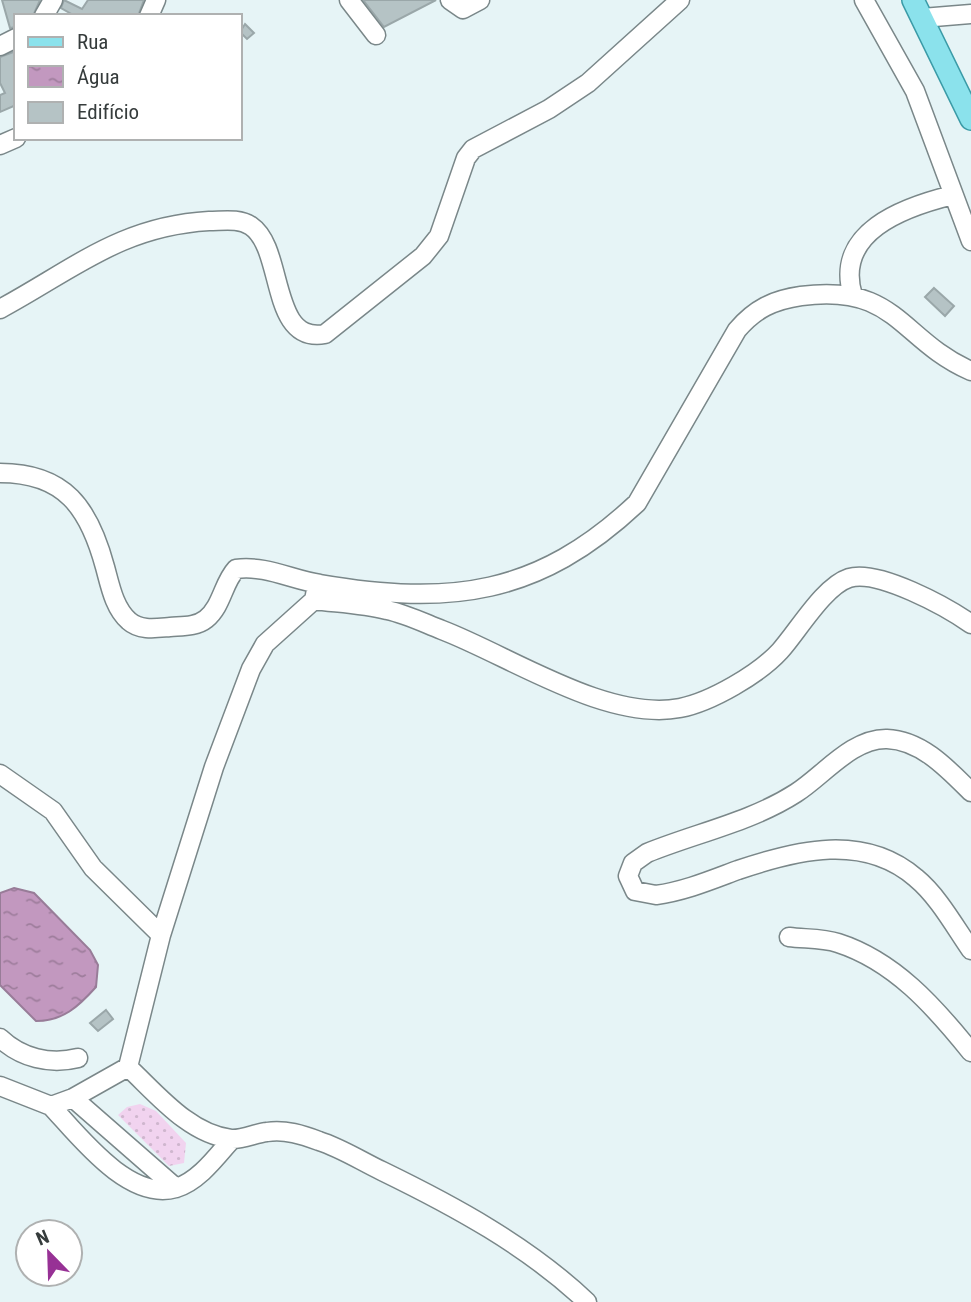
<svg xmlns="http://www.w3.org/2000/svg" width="971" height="1302" font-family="'Roboto Condensed',sans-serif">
  <defs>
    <pattern id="grass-dots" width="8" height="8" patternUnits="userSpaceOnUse" patternTransform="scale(1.75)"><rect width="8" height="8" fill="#f1d3ef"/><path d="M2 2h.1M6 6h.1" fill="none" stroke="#cfb6ce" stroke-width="1.8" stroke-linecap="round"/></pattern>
    <pattern id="water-ripples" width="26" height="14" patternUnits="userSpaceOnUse" patternTransform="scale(1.75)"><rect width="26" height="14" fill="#c298bf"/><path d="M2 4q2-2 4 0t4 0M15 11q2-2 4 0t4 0" fill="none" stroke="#9e7d9c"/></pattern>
  </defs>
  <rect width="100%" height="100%" fill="#e6f4f6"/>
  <!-- grass -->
  <path fill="url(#grass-dots)" d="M140,1104L156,1111L186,1143L184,1163L169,1166L118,1115L127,1107Z"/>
  <!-- water -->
  <path fill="url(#water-ripples)" stroke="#987c98" stroke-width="2" d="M14,888L34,893L90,950L98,965L96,987C78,1007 63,1021 36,1021L0,985V893Z"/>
  <!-- building -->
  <path fill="#b5c3c5" stroke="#9aa7a9" stroke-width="2" d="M2,0H40L33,16H16V27L10,28Z
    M64,0L82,9L88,0H144L138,16H75L61,8Z
    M363,0H436L384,27Z
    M245,24L254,33L247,39L240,32Z
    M16,51V105L0,112V95L5,93L0,83V57Z
    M934,288L954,306L945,316L925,297Z
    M106,1010L113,1019L98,1031L90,1023Z"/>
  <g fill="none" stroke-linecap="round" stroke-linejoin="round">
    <!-- minor casing -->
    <g stroke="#7a8789" stroke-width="21">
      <path id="minor" d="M349,0L376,35
        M450,0L463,9L480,0
        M864,0L915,91L971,241
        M44,16L53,0
        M149,16L156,0
        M922,18L971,14
        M0,46L16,38
        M0,145L16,138
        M853,296C833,232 904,207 953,195
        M0,309C74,269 121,226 209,221C223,221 239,218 251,226C285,249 269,344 325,334L423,256L439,236L466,158L473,149L549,109L588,83L680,0
        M0,473C65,473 89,508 105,567C110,585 114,608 129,621C140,631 157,628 170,627C182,626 196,627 206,619C222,606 223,583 236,569C266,565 292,580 320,584C450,606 538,596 637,503L737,330C755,309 773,300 801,296C897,283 900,340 971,371
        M314,600C338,603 364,604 387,610C406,614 424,623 442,630C510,656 607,722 680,708C711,702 759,674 780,651C798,631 824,586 849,578C878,569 947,607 971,624
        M0,774L53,811L93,868L161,935L128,1067L73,1098L51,1106L0,1086
        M971,792C948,769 921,740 887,739C852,738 823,776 796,793C751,822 696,833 647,853L633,863L628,876L635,891L656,895C685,891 711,880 738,870C797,850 864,833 916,878C938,896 955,927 971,950
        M161,935L214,767L251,669L265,644L314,600L316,590
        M789,937C804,939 823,938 838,943C894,961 934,1006 971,1052
        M0,1038C21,1058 50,1065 78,1058
        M128,1067C157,1094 189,1134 231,1139C242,1140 256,1133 267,1132C285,1129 303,1135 319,1141C341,1148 361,1161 382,1171C454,1206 528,1246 587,1302
        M73,1098L176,1188
        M51,1106C79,1136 129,1202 176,1188C199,1181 217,1156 232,1139"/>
    </g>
    <!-- major casing -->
    <g stroke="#3b9ba7" stroke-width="24">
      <path id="major" d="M913,0L971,119"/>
    </g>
    <!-- minor -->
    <use href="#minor" stroke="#fff" stroke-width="18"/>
    <!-- major -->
    <use href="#major" stroke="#8be2ec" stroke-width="21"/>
  </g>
  <!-- legend -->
  <rect x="14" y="14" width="228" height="126" fill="#ffffff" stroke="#afb1b1" stroke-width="2"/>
  <rect x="28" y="37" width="35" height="10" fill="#8be2ec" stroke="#afb1b1" stroke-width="2"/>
  <text x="77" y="49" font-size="21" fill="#363c3c">Rua</text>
  <rect x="28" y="66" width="35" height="21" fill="url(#water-ripples)" stroke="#afb1b1" stroke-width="2"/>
  <text x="77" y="84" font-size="21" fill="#363c3c">Água</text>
  <rect x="28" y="102" width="35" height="21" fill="#b5c3c5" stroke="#afb1b1" stroke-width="2"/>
  <text x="77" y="119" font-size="21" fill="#363c3c">Edifício</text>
  <!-- north arrow -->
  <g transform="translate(49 1253) rotate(337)"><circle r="33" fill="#ffffff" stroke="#afb1b1" stroke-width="2"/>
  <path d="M0-5L12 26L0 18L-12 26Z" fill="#973195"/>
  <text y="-10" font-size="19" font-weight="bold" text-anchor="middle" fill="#363c3c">N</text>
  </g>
</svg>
